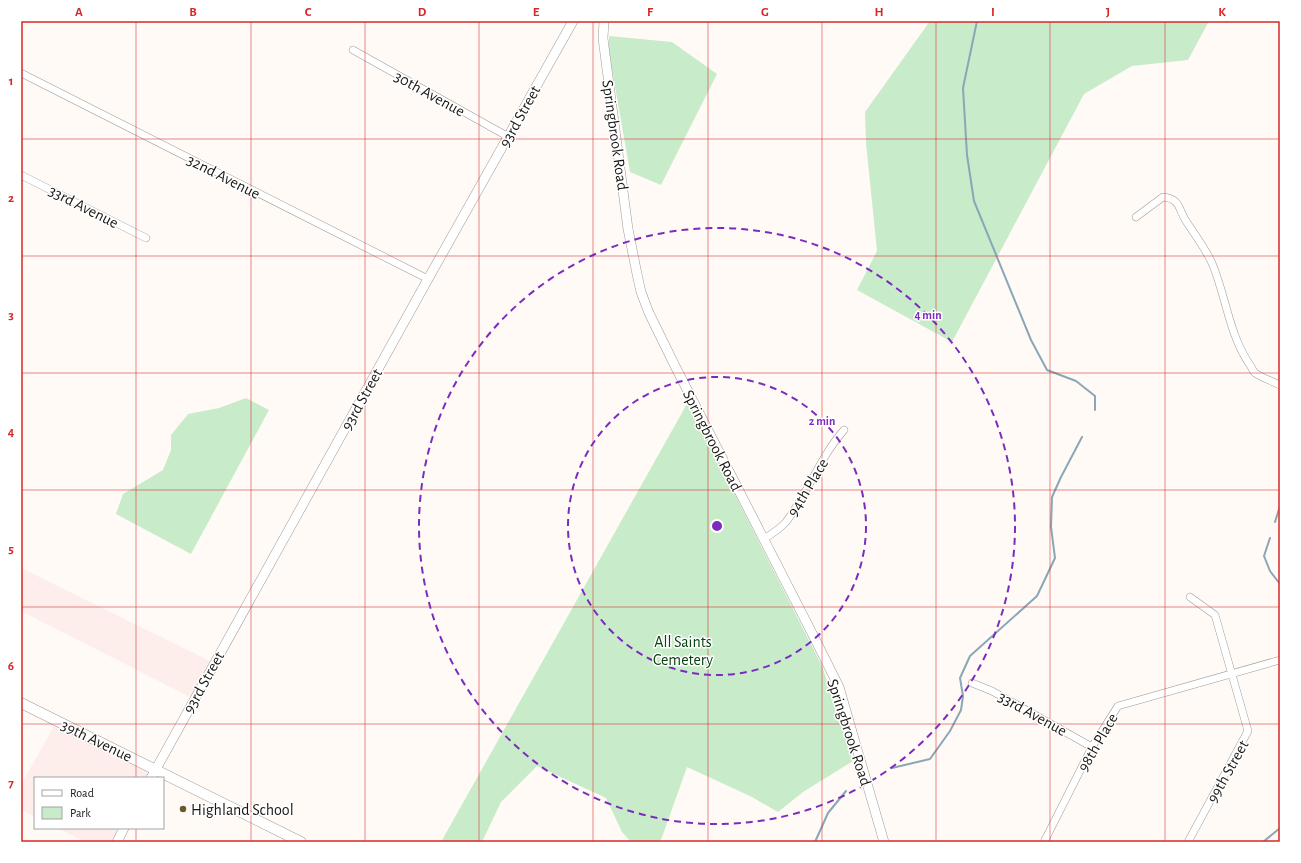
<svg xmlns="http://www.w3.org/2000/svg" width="1301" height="863" font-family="'Alegreya Sans',sans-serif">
  <rect width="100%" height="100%" fill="#fffaf5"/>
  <!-- commercial -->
  <path fill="#fdedeb" d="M21,568L214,663L194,699L21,611Z
    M57,721L155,769L151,778H35V817L21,809V785Z
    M57,828H124L116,842H85Z"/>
  <!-- green -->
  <path fill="#c8ecc9" d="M930,21H1209L1188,60L1132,66L1084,94L952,342L857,290L877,251L866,143L865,112Z
    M609,36L672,42L717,74L661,185L630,172L609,52Z
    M246,398L269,410L191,554L116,514L123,494L163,470L171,450V435L188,414L219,408Z
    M688,402L822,666L853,761L803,792L778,812L752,797L687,767L661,840L657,842H631L622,832L606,798L537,766L501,802L482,842H441Z"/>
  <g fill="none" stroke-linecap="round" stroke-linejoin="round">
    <!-- stream -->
    <path stroke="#89a7b6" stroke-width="2" d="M977,21L963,88L967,155L974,201L1031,340L1047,370L1076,381L1095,396V410
      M1275,522L1280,506
      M1270,538L1264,556L1270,571L1280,584
      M892,768L930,759L950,731L961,710L963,696L960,678L970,656L1037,596L1055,558L1051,527L1052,497L1061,477L1082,437
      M815,842L828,813L846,791
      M1263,842L1280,828"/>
    <!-- minor casing -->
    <g stroke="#9f9a96" stroke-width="8">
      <path id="minor" d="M353,50L507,136
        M21,73L428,279
        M21,175L146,238
        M1136,217L1163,197C1181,199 1178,209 1186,221C1195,235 1205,248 1212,263C1226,296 1229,335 1250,365C1252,368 1253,371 1255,373C1262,378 1272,381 1280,385
        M764,539C771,534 780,529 786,522C808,493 820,457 844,430
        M972,683L992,691L1092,747
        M1044,842L1092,747L1118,706L1280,660
        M1188,842L1248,731L1215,615L1190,597"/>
    </g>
    <!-- tertiary casing -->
    <g stroke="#9f9a96" stroke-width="10">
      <path id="tertiary" d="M604,21L603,38L605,54L628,229L637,274L641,292L649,313L675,366L815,639L839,687L884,842
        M151,778L428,279L573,21
        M117,842L124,828"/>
    </g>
    <!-- secondary casing -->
    <g stroke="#9f9a96" stroke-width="11">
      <path id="secondary" d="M21,703L301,842"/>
    </g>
    <!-- minor -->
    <use href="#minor" stroke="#fff" stroke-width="7"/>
    <!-- tertiary -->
    <use href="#tertiary" stroke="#fff" stroke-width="9"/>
    <!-- secondary -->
    <use href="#secondary" stroke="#fff" stroke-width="10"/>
  </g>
  <!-- grid -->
  <path fill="none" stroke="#d62828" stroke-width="1" stroke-opacity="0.55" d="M136,21V778M251,21V842M365,21V842M479,21V842M593,21V842M708,21V842M822,21V842M936,21V842M1050,21V842M1165,21V842M21,139H1280M21,256H1280M21,373H1280M21,490H1280M21,607H1280M21,724H1280M136,828V842"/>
  <!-- distance rings -->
  <g fill="none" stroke="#7b2cbf" stroke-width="2" stroke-dasharray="7 5">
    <circle cx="717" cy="526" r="149"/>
    <circle cx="717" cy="526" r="298"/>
  </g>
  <!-- markers -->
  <circle fill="#6e5828" stroke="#fff" stroke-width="1.5" cx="183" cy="809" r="4"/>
  <g text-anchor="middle" stroke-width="3" stroke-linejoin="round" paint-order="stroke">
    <!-- street labels -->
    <g font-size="16" fill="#1a1816" stroke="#fff">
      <text transform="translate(430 93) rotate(29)" y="6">30th Avenue</text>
      <text transform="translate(519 116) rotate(-61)" y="6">93rd Street</text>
      <text transform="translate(616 135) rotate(82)" y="6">Springbrook Road</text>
      <text transform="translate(224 176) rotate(27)" y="6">32nd Avenue</text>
      <text transform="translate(84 206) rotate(27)" y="6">33rd Avenue</text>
      <text transform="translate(361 399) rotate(-61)" y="6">93rd Street</text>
      <text transform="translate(713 440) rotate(63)" y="6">Springbrook Road</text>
      <text transform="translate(807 487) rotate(-59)" y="6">94th Place</text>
      <text transform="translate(203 682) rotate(-61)" y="6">93rd Street</text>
      <text transform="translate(1033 713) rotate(29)" y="6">33rd Avenue</text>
      <text transform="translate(850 732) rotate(72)" y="6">Springbrook Road</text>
      <text transform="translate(97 740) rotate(26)" y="6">39th Avenue</text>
      <text transform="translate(1097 742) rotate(-60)" y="6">98th Place</text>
      <text transform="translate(1227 771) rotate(-61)" y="6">99th Street</text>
    </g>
    <!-- park labels -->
    <g font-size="16" fill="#084211" stroke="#fff">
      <text x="683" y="647">All Saints<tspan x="683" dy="18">Cemetery</tspan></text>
    </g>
    <!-- poi labels -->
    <g font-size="16" fill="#1a1816" stroke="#fff" text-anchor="start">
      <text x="191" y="815">Highland School</text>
    </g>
  </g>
  <circle cx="717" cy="526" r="6" fill="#7b2cbf" stroke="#fff" stroke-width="2"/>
  <g font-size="12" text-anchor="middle" font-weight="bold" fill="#7b2cbf" stroke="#fff" stroke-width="3" stroke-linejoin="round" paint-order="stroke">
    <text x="928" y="319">4 min</text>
    <text x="822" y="425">2 min</text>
  </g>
  <!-- border -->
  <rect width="1301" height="863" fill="none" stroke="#ffffff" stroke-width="44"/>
  <!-- legend -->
  <rect x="34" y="777" width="130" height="52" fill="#ffffff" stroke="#a3a3a2"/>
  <rect x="42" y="790" width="20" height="6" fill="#ffffff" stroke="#a3a3a2"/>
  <text x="70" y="797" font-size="12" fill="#1a1816">Road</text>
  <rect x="42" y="807" width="20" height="12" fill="#c8ecc9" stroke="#a3a3a2"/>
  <text x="70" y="817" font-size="12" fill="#1a1816">Park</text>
  <rect x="22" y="22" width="1257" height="819" fill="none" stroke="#d62828" stroke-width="1.5"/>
  <g font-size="13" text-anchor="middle" font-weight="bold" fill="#d62828">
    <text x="79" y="16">A</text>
    <text x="193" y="16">B</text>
    <text x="308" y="16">C</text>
    <text x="422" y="16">D</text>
    <text x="536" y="16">E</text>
    <text x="650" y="16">F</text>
    <text x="765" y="16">G</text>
    <text x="879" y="16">H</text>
    <text x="993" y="16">I</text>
    <text x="1108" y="16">J</text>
    <text x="1222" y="16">K</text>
    <text x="11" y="85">1</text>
    <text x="11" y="202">2</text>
    <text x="11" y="319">3</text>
    <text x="11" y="436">4</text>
    <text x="11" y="553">5</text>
    <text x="11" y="670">6</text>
    <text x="11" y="787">7</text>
  </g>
</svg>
